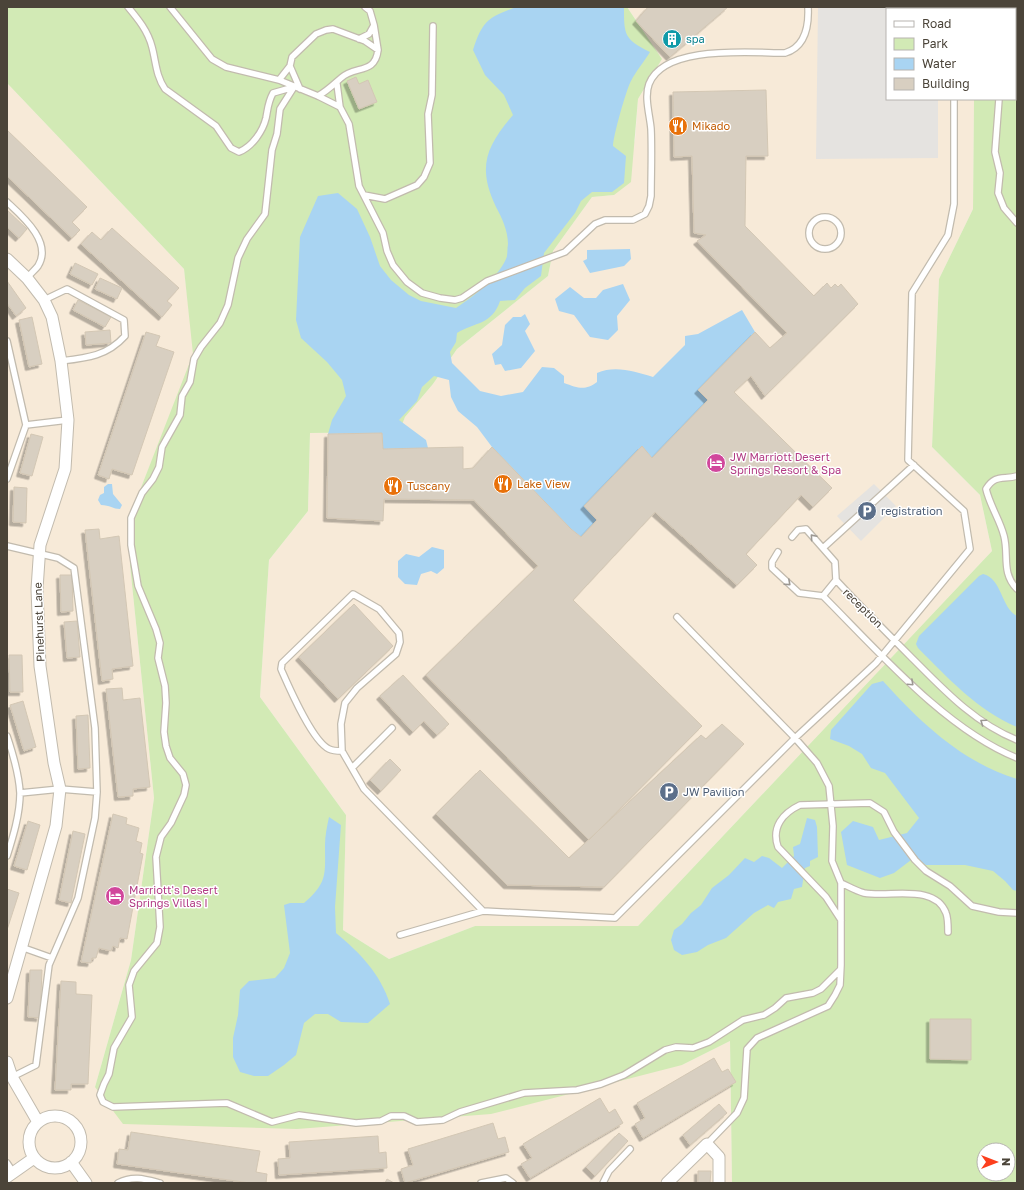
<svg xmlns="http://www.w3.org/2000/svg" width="1024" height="1190" font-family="'Golos Text',sans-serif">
  <defs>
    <filter id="shadow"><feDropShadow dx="-3.5" dy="3.5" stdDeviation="0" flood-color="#0004"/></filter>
  </defs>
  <rect width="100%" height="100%" fill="#f6f3ec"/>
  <!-- commercial -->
  <path fill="#f7ead8" d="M627,7H975V9H887V99H974L973,209L939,279L932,447L980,495L992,551L638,926H475L389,959L343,930L346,815L260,697L269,560L308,511L310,433L399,431L405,417L433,384L457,349L548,276L553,251L592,197L614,195L635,140L638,99L662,59Z
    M7,83L184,269L194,354L135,503L130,565L154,798L131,960L95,1087L682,1065L730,1041L732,1183H7Z"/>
  <!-- green -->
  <path fill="#d2eab5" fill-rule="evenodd" d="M7,7H627L662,59L638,99L631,182L614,195L592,197L553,251L548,276L457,349L433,384L405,417L399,432L310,433L308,511L269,560L260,697L346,815L343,930L389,959L475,926H638L992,551L980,495L932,447L939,279L973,209L974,99H1015V9H975V7H1017V1183H732L730,1041L682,1065L491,1114L297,1129L123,1124L95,1087L131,960L154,798L130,565L135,503L193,354L184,269L7,83ZM984,1150H1008V1174H984Z"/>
  <!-- parking -->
  <path fill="#e5e3e0" d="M818,7H906L908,9H887V99H938V158L816,159Z
    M874,484L896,506L861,541L837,516Z"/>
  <!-- water -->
  <path fill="#a9d4f2" d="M516,7H624C624,35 624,39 650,52C644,62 636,71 631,81C626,90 613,137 613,146L626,156L624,183L612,192H592L581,201L575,213L544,253L541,276L525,288L515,300L500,301C492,325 475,322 457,333L456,342L450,352L452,363L480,391L501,396L523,392L542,367L554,368L564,376V383C578,388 585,391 597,382V373C616,365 635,372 653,377L685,345V336L698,334L742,310L755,332L698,390L708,400L652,458L642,446L584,506L597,520L581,537L571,529L492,447L477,427L458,411L451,397L449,380L434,376L422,387L417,401L399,420L426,440L428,448L383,449L382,433L328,434L332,420L346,396L342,380L327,362L301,338L296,320L300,237L318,196L338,193L357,209L370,237L380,266L391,280L409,295L421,301L456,308C474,296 496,280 506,259C508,255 507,249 508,244C508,231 502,218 496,207C477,167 486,147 513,115L504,95L485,75L473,50C483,20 488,18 516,7Z
    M630,249L631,259L624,266L590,273L583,261L587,259V250Z
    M623,284L630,300L617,316L618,330L608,340L590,337L574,315L559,311L555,299L570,287L584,298H596L603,290Z
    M525,314L530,324L525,331L535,351L521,368L505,371L501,364L495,365L492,354L502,345L505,325L513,317H521Z
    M108,484H112L113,494L122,505L120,509C113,509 110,505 101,505L98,500L100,495L104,493V487Z
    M432,547L444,550V568L437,574L431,571L421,574L417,585L405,584L398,577V561L406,554L419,557Z
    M983,574C1002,578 1001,608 1017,616V727C977,710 948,678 918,648L916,644L919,636L979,576Z
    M883,681C921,723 962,762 1017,779V891L1013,890L1005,881L993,871L965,865H926L915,857L894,873L880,878L847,865L841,832L853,821L873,827L879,840L907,833L919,818L885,773L871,768L862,754L849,746L830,739L831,730L872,684Z
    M329,817L341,825L335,907L336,933C360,953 380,973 390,1004L368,1023L341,1022L328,1014H315L304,1023L296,1055L284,1065L268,1076H254L240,1072L233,1057V1038L238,1015L240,990L249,981L275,978L284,968L290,953L284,905L290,903H304C328,883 325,873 325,845C325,836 327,826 329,817Z
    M807,818L815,820L817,827L818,857L810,861V866L805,868L802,887L794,889L791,899L778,902L774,908L768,905L754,913L726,938L708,945L697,952L682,955L674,950L671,940L674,930L682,924L691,913L701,905L712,888L729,875L745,858L754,862L762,856L769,858L782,868L794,856L793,847L800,844Z"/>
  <!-- building -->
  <path fill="#d8cfc1" stroke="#d3c7b4" filter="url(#shadow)" d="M648,7H728L670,57L636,21Z
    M356,77L359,84L368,80L377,102L359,109L347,81Z
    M766,90L768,156H746L745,226L814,296L827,283L831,288L835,284L838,287L841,284L858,304L765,396L751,376L734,392L832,488L813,507L801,495L746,554L757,565L737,585L655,512L573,600L702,726L589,840L426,675L538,566L474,500L384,499L383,521L327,518L328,434L382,433L383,449L463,447V469L473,468L492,447L571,529L581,537L597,520L584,506L642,446L652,458L708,400L698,390L755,332L770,348L787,333L697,241L706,235L694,233L692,156L674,157L673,92Z
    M7,130L87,207L72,222L80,230L72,238L7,176Z
    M7,210L27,229L19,238L7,227Z
    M112,228L179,288L167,301L172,305L162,317L81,244L92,232L101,240Z
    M75,263L98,274L92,285L70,274Z
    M100,278L122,288L117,299L95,289Z
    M7,281L26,308L16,316L7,303Z
    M78,300L111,317L105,327L73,310Z
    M32,317L42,364L29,367L19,320Z
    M110,330L111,343L86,345L85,332Z
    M146,332L160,336L156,346L174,352L132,475L112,469L109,479L98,475Z
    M31,434L43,437L32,476L20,473Z
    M14,487L27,488L26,523L13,522Z
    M99,529L100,539L119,536L133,666L112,669L113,679L102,681L85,530Z
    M60,575H72L73,611L61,612Z
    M354,604L393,646L338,699L299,657Z
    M77,621L80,657L67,658L64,622Z
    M9,655H22L23,692H10Z
    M403,675L449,724L437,735L424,721L413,732L380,696Z
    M122,688L123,700L140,698L150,787L133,789V796L118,797L106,689Z
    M23,701L36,747L24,751L10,705Z
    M88,715L90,768L78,769L76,716Z
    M722,724L744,744L604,887L507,885L436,814L480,770L569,858L701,735L706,739Z
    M390,759L401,770L381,791L370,780Z
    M113,814L127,818L126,824L139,828L136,841L142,843L140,853L143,854L127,939L120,938L118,948L113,946L111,951L99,948L96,958H92L91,963L81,962Z
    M28,821L40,825L27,870L14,866Z
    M73,831L85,834L71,903L59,900Z
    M7,889L19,893L7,930Z
    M30,970H42L40,1018L28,1017Z
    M61,981L76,982V994L92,995L88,1084H71V1090H55Z
    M930,1019H971V1060L930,1059Z
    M714,1058L722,1072L728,1069L736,1082L643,1138L635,1124L645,1118L637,1103Z
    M600,1098L609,1113L615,1109L623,1123L530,1178L521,1164L532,1158L523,1144Z
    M719,1104L727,1113L690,1145L683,1135Z
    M493,1123L498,1139L505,1137L509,1152L405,1183L401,1169L413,1165L408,1149Z
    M131,1132L260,1151L256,1172L267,1174L266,1183H250L117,1164L119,1149L128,1150Z
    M619,1133L628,1141L595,1176L586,1167Z
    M378,1136L379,1153L386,1152L387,1168L279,1175L278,1159L290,1158L289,1142Z
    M698,1171H711L710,1183H698Z
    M387,1179L394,1183H385Z"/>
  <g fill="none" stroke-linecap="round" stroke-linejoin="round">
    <!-- lane casing -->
    <g stroke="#c2bbae" stroke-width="8">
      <path id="lane" d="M128,7C138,19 148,31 152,47C156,62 156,76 165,89L216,126L231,148L239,152C252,147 263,131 266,118C268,108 268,102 273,93L294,87
        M170,7L212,59L226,67L279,80L318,96L340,107L349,124L359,186L383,233L387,251L393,265L407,282L422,293L440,298L455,300L462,298L487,281L565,252L595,224L605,220H633L645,214L649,206L651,196C651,174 652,151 651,129C650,116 644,97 649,84C664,44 751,53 785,53C805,47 809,27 808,7
        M940,7L942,9
        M996,9L998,8
        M374,25L378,50
        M359,39L369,34L374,25L370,11L365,7
        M290,66L300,89
        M279,80L290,66L292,57L316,34L326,30L333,29L365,41L378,50C375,75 355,65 341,78C333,85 327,91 318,96
        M337,84L340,107
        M294,87L280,109L277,134L272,150L265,214L247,239L238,258L228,305L220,323L201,347L194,359L190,382L182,396L180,415L162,447L159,467L153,479L142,493L131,518V545L138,586L156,629L160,643L158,658L165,686L166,703L164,732L166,746L170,758L183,774L186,785L184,795L171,823L161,837L156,857L160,927L157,943L134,971L129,985L132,1017L114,1048L109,1074L104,1084L100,1095L103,1102L113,1107L227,1103L272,1122L299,1115L356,1123L381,1121L391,1116H404L417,1122L443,1120L460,1112L524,1093L577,1090L601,1084L624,1075L665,1050L676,1047L693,1048L709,1042L743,1020L764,1015L775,1008L786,998L813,993L821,989L840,970
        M999,99L995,152L1000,173L998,193L1004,208L1017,223
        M364,195L385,199L417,185L424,177L430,163L428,114L432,95L433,26
        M7,202C22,216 53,242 38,266C35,270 30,274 27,278
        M809 233a16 16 0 1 1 32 0a16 16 0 1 1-32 0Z
        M44,300L67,289L124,320L125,336C107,356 87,358 61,361
        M7,341L26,425L7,479
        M26,425L68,420
        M1017,476C1003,480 995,474 986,489C990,506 1000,520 1004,536C1009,555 1001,573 1017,589
        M792,537L798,530L806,529L835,562L836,580C860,606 885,631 910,656C942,688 974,723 1017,740
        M7,546L58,558L74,568L95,728L97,792L95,818L78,898L49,965L36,1065L12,1077
        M823,548L914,465
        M778,552L772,562V568L799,593L823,596C878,651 945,729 1017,758
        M823,596L836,580
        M677,617L795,738L817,763L829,786L833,826L832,861L841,883C848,886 856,891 864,893C889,898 935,883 946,913C948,918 948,926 948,932
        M7,736C13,754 19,774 20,793C20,814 13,837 7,856
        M342,751C338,751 333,751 329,749C312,741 289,687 281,669L282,663L353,594L379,609L399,633L400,642L396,654L357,688L345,703L341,724L342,751L364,789L483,911L615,918L795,738L876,663L970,549L964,511L908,460L912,293L948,235L954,204V99
        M352,768L392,728
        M20,793L60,789L97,792
        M841,920L826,897L778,847C771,827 783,813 800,805L870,803L884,812L894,832L915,860L926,871L950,886L972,906L999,912L1017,913
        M400,935L483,911
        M21,947L52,958
        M707,1144L737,1113L744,1098L747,1049L757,1038L828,1006L835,995L840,985L841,965V883
        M7,1163L13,1172
        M118,1183C133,1175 145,1179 160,1183
        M481,1183L506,1178L513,1183
        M603,1183L609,1171L630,1149"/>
    </g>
    <!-- street casing -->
    <g stroke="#c2bbae" stroke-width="13">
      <path id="street" d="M7,259L27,278L44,300L52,317L61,361L68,420L65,469L40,545L37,589L40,666L54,763L60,789L56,826L7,998
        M7,1062L12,1077L38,1122
        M29 1142a26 26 0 1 1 52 0a26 26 0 1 1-52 0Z
        M71,1162L86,1183
        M7,1177L34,1158
        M667,1183L707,1144L719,1157V1183"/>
    </g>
    <!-- lane -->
    <use href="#lane" stroke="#fff" stroke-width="5.5"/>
    <!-- street -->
    <use href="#street" stroke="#fff" stroke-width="11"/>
  </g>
  <!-- one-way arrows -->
  <defs><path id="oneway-chevron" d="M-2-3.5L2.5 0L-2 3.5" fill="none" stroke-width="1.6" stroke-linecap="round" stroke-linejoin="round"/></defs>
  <g stroke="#9c9892">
    <use href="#oneway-chevron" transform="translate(813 537) rotate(-131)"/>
    <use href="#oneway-chevron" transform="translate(788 583) rotate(42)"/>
    <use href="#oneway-chevron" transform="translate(911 683) rotate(43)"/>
    <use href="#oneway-chevron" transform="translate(983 722) rotate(-145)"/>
  </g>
  <!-- icons -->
  <defs>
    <g id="building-disc" transform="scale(1)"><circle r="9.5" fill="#0f9aa8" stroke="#fff"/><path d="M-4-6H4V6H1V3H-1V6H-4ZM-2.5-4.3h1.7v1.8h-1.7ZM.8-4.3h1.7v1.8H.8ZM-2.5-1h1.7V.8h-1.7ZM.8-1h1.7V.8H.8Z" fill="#fff"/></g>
    <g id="restaurant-disc" transform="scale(1)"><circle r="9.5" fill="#e8710a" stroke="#fff"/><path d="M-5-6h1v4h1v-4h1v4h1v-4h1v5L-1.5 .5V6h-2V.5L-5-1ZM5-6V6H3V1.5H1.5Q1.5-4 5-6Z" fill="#fff"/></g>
    <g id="hotel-disc" transform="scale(1)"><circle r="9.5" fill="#d1479c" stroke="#fff"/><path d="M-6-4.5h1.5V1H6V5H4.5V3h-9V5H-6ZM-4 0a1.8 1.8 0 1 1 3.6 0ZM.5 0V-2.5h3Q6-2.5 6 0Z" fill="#fff"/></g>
    <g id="parking-disc" transform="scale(1)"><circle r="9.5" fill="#5c6f8a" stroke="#fff"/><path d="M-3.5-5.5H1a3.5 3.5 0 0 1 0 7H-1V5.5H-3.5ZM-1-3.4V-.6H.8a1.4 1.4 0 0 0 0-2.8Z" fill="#fff"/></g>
  </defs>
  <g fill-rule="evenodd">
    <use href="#building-disc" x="672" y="39"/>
    <use href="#restaurant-disc" x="678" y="126"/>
    <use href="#hotel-disc" x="716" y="463"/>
    <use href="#restaurant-disc" x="503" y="484"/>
    <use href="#restaurant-disc" x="393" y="486"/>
    <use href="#parking-disc" x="867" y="511"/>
    <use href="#parking-disc" x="669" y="792"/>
    <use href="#hotel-disc" x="115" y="896"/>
  </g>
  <g text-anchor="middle" stroke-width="3" stroke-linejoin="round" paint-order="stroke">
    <!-- culture labels -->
    <g font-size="11" fill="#0d838f" stroke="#fff" text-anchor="start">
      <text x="686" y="43">spa</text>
    </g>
    <!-- food labels -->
    <g font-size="11" fill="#c56008" stroke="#fff" text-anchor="start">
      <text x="692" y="130">Mikado</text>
      <text x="517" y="488">Lake View</text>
      <text x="407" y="490">Tuscany</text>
    </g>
    <!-- hotel labels -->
    <g font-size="11" fill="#b23c85" stroke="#fff" text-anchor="start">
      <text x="730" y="461">JW Marriott Desert<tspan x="730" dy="13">Springs Resort &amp; Spa</tspan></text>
      <text x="129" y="894">Marriott's Desert<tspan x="129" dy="13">Springs Villas I</tspan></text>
    </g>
    <!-- service labels -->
    <g font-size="11" fill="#4e5e75" stroke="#fff" text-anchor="start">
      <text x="881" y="515">registration</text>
      <text x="683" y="796">JW Pavilion</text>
    </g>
    <!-- street labels -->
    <g font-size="11" fill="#4b4439" stroke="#fff">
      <text transform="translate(863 608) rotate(45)" y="4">reception</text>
      <text transform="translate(39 622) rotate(-92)" y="4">Pinehurst Lane</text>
    </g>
  </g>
  <!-- border -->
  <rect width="1024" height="1190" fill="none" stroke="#4b4439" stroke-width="16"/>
  <!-- legend -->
  <rect x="886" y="8" width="130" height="92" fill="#ffffff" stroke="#b7b4b0"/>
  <rect x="894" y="21" width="20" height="6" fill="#ffffff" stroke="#b7b4b0"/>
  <text x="922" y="28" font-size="12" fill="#4b4439">Road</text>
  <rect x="894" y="38" width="20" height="12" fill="#d2eab5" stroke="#b7b4b0"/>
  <text x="922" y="48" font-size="12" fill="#4b4439">Park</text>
  <rect x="894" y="58" width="20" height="12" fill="#a9d4f2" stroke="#b7b4b0"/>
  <text x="922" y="68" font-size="12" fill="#4b4439">Water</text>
  <rect x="894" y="78" width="20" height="12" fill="#d8cfc1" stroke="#b7b4b0"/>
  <text x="922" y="88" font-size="12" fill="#4b4439">Building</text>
  <!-- north arrow -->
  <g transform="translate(996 1162) rotate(90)"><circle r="19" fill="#ffffff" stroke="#b7b4b0"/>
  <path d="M0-3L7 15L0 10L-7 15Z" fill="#fc3f1d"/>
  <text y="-6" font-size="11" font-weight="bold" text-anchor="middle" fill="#4b4439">N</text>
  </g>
</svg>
